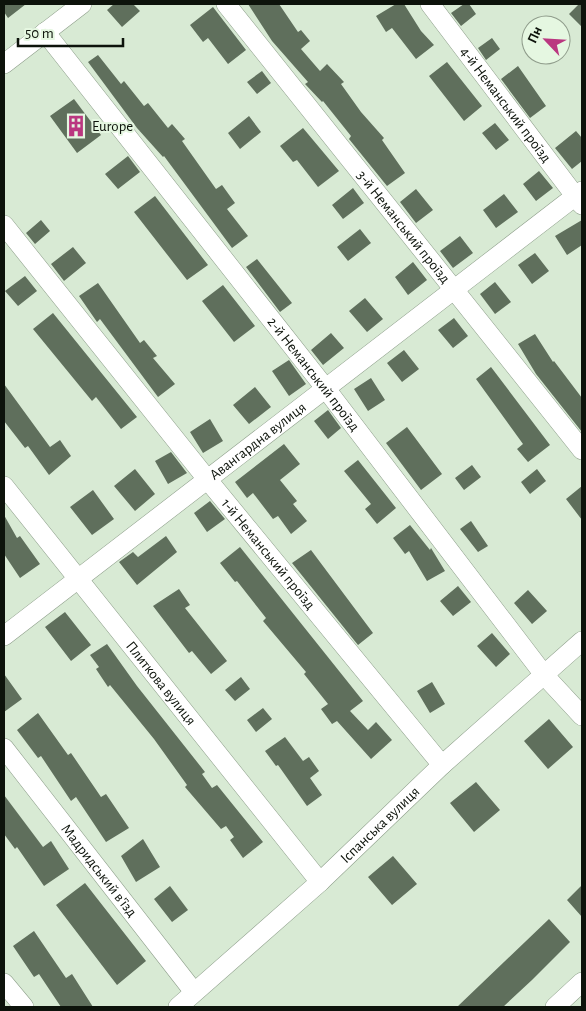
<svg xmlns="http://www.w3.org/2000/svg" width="586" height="1011" font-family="'Alegreya Sans',sans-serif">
  <rect width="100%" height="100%" fill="#d8ead4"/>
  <!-- building -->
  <path fill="#5f6f5c" d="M4,4H26L8,18L4,12Z
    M114,4H133L140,11L122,27L107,10Z
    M248,4H279L298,32L301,30L310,41L301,49L320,71L327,64L344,82L341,84L361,112L384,138L382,140L405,173L387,186L349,139L351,136L323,101L322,102L305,84L308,82L272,41Z
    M396,4H404L421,31L434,45L416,59L392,28L386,32L376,16Z
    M464,4H469L476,14L461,26L451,13Z
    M579,4H582V27L569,14Z
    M213,7L246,50L228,64L208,38L203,42L190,25Z
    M492,38L500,49L486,60L478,48Z
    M98,55L121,84L124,81L144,106L148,103L168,128L172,124L185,139L182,141L216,189L222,185L235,203L227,209L248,236L232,248L164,156L163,157L137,128L88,62Z
    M447,62L482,106L464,121L429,76Z
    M518,66L546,106L530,118L501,79Z
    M262,71L271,83L257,94L247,82Z
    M74,99L101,135L77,153L50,116Z
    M249,116L261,132L240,149L228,133Z
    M495,123L509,140L496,150L482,133Z
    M303,128L339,171L318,187L297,160L293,162L280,146Z
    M576,131L582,138V161L572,169L555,148Z
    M128,156L140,172L118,189L105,174Z
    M539,171L553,188L536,201L523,184Z
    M353,188L364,203L343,219L332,205Z
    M416,189L433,210L416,223L400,202Z
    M504,194L518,212L496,228L483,210Z
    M155,196L208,265L187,280L134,212Z
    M41,220L50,231L35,244L26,233Z
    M582,220V245L567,255L555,236Z
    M360,229L371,243L348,261L337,247Z
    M460,236L473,253L453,268L440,251Z
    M73,247L86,263L64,281L51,264Z
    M535,253L549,271L532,284L518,265Z
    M257,259L292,303L280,312L246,267Z
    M413,262L427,280L408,295L395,277Z
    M25,276L37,291L18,306L5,291Z
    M495,282L511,302L495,314L480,294Z
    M98,283L140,343L144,340L157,356L153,358L175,384L158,397L100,319L97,322L79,296Z
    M223,285L255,326L234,342L202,301Z
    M365,298L383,319L367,332L349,311Z
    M53,313L137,417L121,429L96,397L92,401L33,329Z
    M454,318L468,336L453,348L438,330Z
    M331,333L344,348L323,365L311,350Z
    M535,334L553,362L554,361L582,398V432L536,374L518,344Z
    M404,350L419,369L402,382L387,363Z
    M289,360L306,384L289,396L272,371Z
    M491,367L550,445L528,462L517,449L523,444L476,379Z
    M371,378L385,400L368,411L354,389Z
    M4,384L50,447L60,440L71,456L49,475L28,446L25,448L4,421Z
    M255,387L271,407L249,424L233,405Z
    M328,410L341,428L328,439L314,421Z
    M210,419L223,441L203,453L190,432Z
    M407,427L442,474L421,490L386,443Z
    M284,444L300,464L280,480L297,501L293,504L307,521L291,534L278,516L273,519L253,493L247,498L235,482Z
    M171,452L187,473L168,484L155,461Z
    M358,460L396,508L377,524L365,509L371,504L344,471Z
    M472,465L481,477L464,490L455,478Z
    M135,469L155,494L135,511L114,486Z
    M537,469L546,481L530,494L521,482Z
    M582,486V520L566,499Z
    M93,490L114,519L92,535L70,507Z
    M210,501L225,519L207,532L194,513Z
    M4,515L17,538L20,536L40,564L20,578L4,554Z
    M471,521L488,546L478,552L460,529Z
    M410,525L430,550L431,548L445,571L427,581L409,551L405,554L393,538Z
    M166,536L177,552L137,585L119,562L133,552L138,557Z
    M240,547L363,701L350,711L368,730L376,722L392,740L371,759L337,721L332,724L321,709L328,704L304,674L306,672L263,621L266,618L237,581L235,582L220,563Z
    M311,550L373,633L358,645L292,563Z
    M458,586L471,602L453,616L440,601Z
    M179,589L190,605L185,608L227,661L211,674L192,651L189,653L153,606Z
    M528,590L547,611L532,624L514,603Z
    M65,612L91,645L71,661L45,627Z
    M492,633L510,654L496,667L477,646Z
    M107,644L137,686L205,772L202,774L212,788L217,785L263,842L243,858L230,840L234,837L226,826L221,829L185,787L187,785L154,739L110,685L108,687L96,669L99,667L90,655Z
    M4,674L22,699L4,712Z
    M241,677L250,689L235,701L225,690Z
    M432,682L445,704L430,713L417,691Z
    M263,708L272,719L256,732L247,720Z
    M38,713L68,755L71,753L101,797L106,794L129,828L106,842L76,797L71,801L41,756L38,758L17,730Z
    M549,719L573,747L548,769L524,741Z
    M285,737L303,761L309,757L319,771L310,778L322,795L307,806L278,765L276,766L265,751Z
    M476,782L500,810L474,832L450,803Z
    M4,795L43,847L51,841L69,869L44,886L17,847L15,849L4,834Z
    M143,839L160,867L136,882L121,856Z
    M393,856L417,884L392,905L368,877Z
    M85,883L146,961L117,985L56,905Z
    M582,885V917L567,900Z
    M170,886L188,910L172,922L154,899Z
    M549,919L570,942L532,980L503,1007H457Z
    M34,931L66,978L72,974L93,1007H61L39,974L34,977L13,946Z"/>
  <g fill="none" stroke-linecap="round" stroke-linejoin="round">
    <!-- minor casing -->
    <g stroke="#8d9e8a" stroke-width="20">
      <g id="minor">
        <path id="s1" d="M226,4L582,450"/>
        <path id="s2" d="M430,4L582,205"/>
        <path id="s3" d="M45,32L326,389L545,676L582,716"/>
        <path d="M4,64L82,4"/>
        <path id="s4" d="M4,225L207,479L442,765"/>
        <path id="s5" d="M4,486L320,882"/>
        <path id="s6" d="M4,636L582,191"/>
        <path id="s7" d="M4,748L194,992"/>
        <path d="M4,983L24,1007"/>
        <path id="s8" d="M178,1007L320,882L442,765L582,641"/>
        <path d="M555,1007L582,982"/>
      </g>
    </g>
    <!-- minor -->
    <use href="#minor" stroke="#fff" stroke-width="19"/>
  </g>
  <!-- icons -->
  <defs>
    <g id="building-bare" transform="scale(1.725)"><path d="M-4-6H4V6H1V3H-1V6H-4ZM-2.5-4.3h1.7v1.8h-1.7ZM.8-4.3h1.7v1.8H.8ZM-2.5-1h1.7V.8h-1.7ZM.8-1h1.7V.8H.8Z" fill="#ba3780" stroke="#e5f7e1" stroke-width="2.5" paint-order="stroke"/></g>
  </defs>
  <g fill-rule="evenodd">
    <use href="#building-bare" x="76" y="126"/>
  </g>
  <g text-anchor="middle" stroke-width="4" stroke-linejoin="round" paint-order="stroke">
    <!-- street labels -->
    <g font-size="15" fill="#0d130b" stroke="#e5f7e1">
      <text dy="5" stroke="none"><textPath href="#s2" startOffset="126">4-й Неманський проїзд</textPath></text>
      <text dy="5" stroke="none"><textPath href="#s1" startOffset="285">3-й Неманський проїзд</textPath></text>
      <text dy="5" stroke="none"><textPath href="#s3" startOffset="435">2-й Неманський проїзд</textPath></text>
      <text dy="5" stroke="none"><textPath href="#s6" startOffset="320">Авангардна вулиця</textPath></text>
      <text dy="5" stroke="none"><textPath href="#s4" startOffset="422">1-й Неманський проїзд</textPath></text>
      <text dy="5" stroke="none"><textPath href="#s5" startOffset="252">Плиткова вулиця</textPath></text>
      <text dy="5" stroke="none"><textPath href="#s8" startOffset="272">Іспанська вулиця</textPath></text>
      <text dy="5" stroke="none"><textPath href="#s7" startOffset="155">Мадридський в'їзд</textPath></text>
    </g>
    <!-- poi labels -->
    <g font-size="15" fill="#0d130b" stroke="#e5f7e1" text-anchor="start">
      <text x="92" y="131">Europe</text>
    </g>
  </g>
  <!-- border -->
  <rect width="586" height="1011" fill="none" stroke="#0d130b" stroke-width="10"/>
  <!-- north arrow -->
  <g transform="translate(546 40) rotate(295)"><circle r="24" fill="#e5f7e1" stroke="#8f9c8b"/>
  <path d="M0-4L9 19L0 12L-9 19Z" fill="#ba3780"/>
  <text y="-8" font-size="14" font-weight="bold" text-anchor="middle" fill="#0d130b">Пн</text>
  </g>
  <!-- scale -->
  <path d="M18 38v8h105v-8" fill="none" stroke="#0d130b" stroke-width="2.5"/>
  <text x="25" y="38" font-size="15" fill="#0d130b" stroke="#e5f7e1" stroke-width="4" paint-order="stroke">50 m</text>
</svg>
